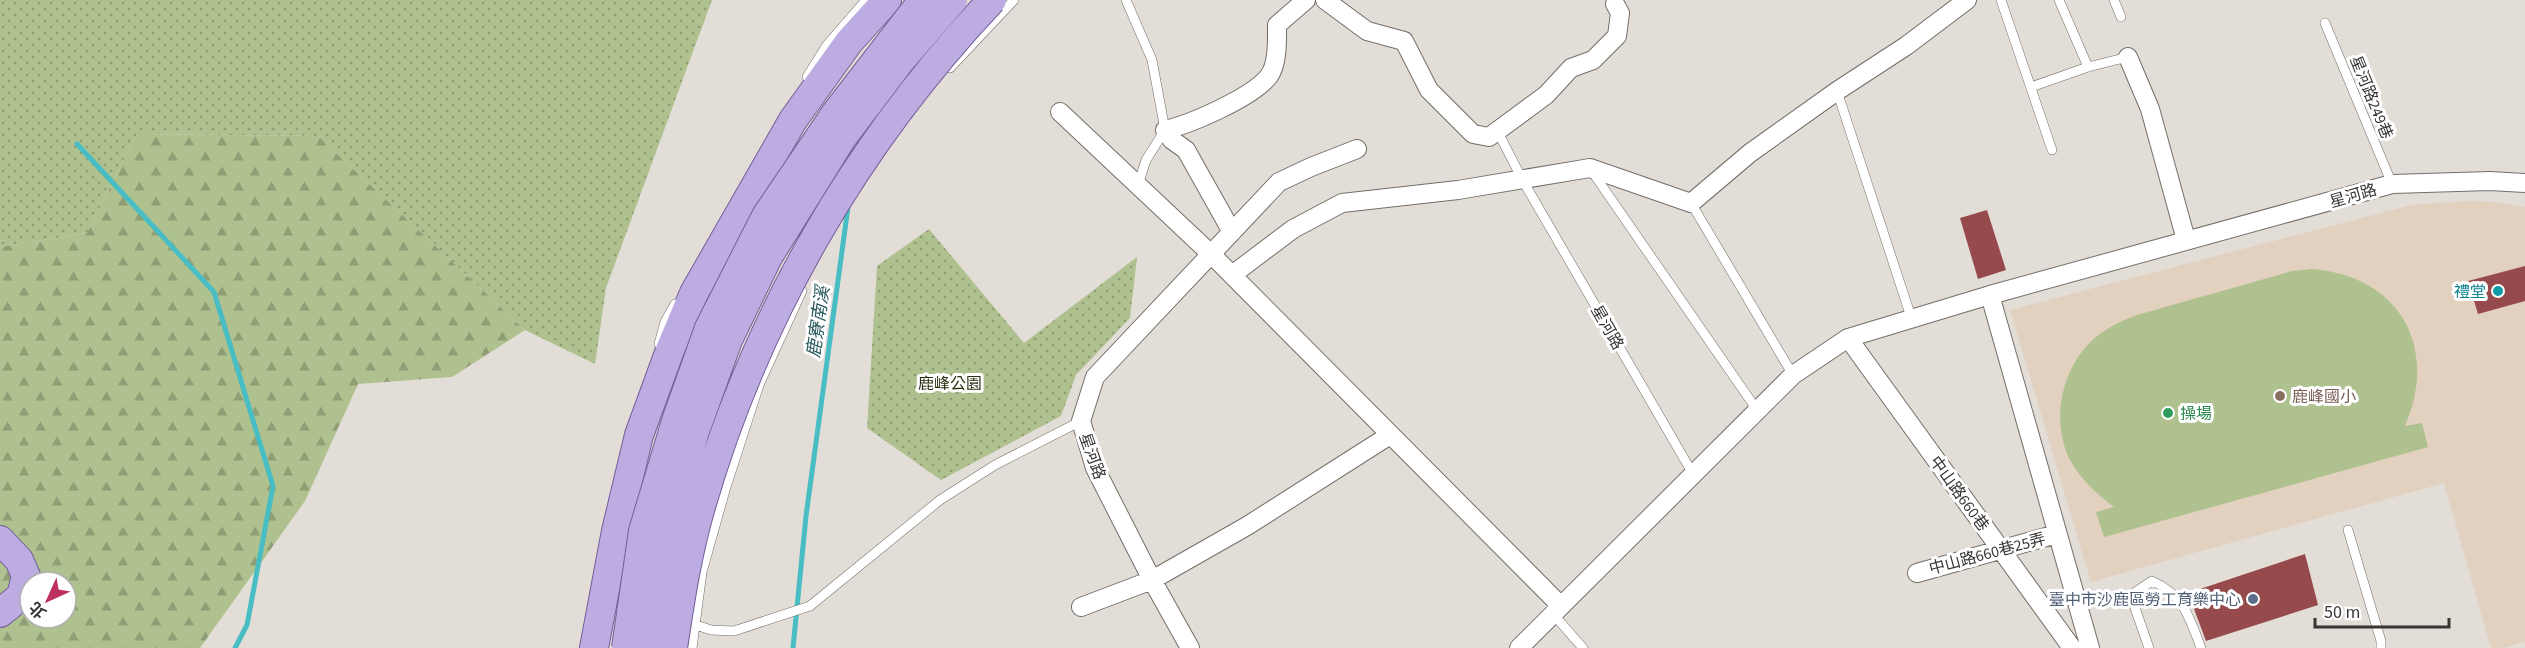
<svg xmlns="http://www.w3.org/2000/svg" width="2525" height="648" font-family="'Source Sans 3','Noto Sans TC',sans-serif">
  <defs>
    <pattern id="grass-dots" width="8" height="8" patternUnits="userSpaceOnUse" patternTransform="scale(1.5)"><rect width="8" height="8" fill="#afc18e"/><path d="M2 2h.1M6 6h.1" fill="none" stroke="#8f9e75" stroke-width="1.8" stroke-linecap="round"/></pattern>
    <pattern id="forest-firs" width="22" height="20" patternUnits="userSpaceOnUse" patternTransform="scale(1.5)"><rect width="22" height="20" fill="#afc18e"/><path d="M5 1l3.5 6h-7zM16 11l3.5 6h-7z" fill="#8f9e75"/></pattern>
  </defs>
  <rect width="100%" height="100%" fill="#e3ddd7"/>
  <!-- education -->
  <path fill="#e3d1c0" d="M2467,201L2494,202L2525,207V642L2503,648H2491L2444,483L2091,582L2010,310L2411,205Z"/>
  <!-- grass -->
  <path fill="url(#grass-dots)" d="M0,0H712L606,288L595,364L525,330L318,136L137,134L87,233L0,247Z
    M929,229L1024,343L1137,257L1130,318L1076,375L1061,416L941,480L867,428L877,266Z"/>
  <!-- forest -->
  <path fill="url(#forest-firs)" fill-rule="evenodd" d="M137,134L318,136L525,330L452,377L358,384L305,501L200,648H0V247L87,233ZM30,582H66V618H30Z"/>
  <!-- garden -->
  <path fill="#afc18e" d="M2312,269C2400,276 2439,347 2405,426L2422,423L2428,447L2104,537L2096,512L2114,507C2097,494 2081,480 2070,460C2049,419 2063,361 2100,334C2112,325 2124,320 2137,315L2292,271Z"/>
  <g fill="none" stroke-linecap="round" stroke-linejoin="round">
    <!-- stream -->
    <path stroke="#48bdc4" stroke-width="5" d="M77,144L214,292L273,486L247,625L235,648
      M793,648L806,516L848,207"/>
  </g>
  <!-- building -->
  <path fill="#974a4b" d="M1987,210L2006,270L1978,279L1960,218Z
    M2525,266V301L2478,314L2468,281Z
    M2305,554L2318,605L2206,641L2188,593Z"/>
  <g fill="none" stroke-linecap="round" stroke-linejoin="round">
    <!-- service casing -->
    <g stroke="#746e69" stroke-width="10">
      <path id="service" d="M1126,0L1152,60L1165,130L1146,160L1138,185
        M2001,0L2052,150
        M2059,0L2088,67
        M2114,0L2121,17
        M2325,23L2392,184
        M950,68L1014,0
        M807,77L827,45L866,0
        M2031,87L2088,67L2128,57
        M1837,91L1912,320
        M1493,137L1500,136L1523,181L1693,474
        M1591,170L1757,410
        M1691,203L1793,375
        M659,344L665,322L675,304
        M2348,530L2381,641V648
        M1553,614L1583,648
        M696,625L711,630L734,631L810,606L940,500L995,465L1081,421
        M692,648L702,572L726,487L759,385L802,291
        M2149,648L2135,608L2134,593L2152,581C2184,595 2189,617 2201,648"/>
    </g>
    <!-- minor casing -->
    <g stroke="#746e69" stroke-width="20">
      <path id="minor" d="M1325,0L1367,31L1404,41L1429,90L1473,134L1489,137L1546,95L1571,68L1593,60L1617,36L1620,13L1615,4
        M2128,57L2150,109L2186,240
        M1060,112L1212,255L1560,605
        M1232,232L1186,150L1172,140L1165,130C1191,124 1253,97 1269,76C1278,64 1277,40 1277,25L1306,0
        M1232,275L1293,229L1342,203L1458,190L1590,168L1691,203L1750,153L1837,91L1906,46L1967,0
        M1990,295L2090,648
        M1848,338L2072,648
        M1917,573L2057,534
        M1081,607L1152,580L1247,526L1390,435
        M1190,648L1152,580L1095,468L1081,421L1095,377L1279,182L1311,167L1357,149
        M1519,648L1793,375L1848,338L1990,295L2392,184L2490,181L2525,183"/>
    </g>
    <!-- primary casing -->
    <g stroke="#725f98" stroke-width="30">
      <path id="primary" d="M0,540L19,560L26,576L21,596L0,613
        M594,648L616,531L639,435L670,350L694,293L793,120L849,42L887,0"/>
    </g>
    <!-- service -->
    <use href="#service" stroke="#fff" stroke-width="9"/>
    <!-- minor -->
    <use href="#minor" stroke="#fff" stroke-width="18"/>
    <!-- primary -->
    <use href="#primary" stroke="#bdace2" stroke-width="28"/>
    <!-- primary-bridge casing -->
    <g stroke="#725f98" stroke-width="30" stroke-linecap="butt">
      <path id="primary-bridge" d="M626,648L643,531L676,421L709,328L766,216L835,114L923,0
        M650,648L665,537L695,431L728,340L768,257L842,138L901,60L953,0
        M673,648C680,602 687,555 700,510C755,318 855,145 992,0"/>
    </g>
    <!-- primary-bridge -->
    <use href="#primary-bridge" stroke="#bdace2" stroke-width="28"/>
  </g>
  <!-- markers -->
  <circle fill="#0f9aa8" stroke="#fff" stroke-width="2" cx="2498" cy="291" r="6"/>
  <circle fill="#8d6e63" stroke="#fff" stroke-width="2" cx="2280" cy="396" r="6"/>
  <circle fill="#2e9e5b" stroke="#fff" stroke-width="2" cx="2168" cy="413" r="6"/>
  <circle fill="#5c6f8a" stroke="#fff" stroke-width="2" cx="2253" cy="599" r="6"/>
  <g text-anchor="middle" stroke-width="6" stroke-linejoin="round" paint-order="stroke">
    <!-- street labels -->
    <g font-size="16" fill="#383533" stroke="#fff">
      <text transform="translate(2372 97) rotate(68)" y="6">星河路249巷</text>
      <text transform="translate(2353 195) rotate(-16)" y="6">星河路</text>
      <text transform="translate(1608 327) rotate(60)" y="6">星河路</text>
      <text transform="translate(1093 456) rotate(70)" y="6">星河路</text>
      <text transform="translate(1960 493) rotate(54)" y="6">中山路660巷</text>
      <text transform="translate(1987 553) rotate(-15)" y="6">中山路660巷25弄</text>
    </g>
    <!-- culture labels -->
    <g font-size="16" fill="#0d838f" stroke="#fff" text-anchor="end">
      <text x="2486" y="297">禮堂</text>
    </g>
    <!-- park labels -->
    <g font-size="16" fill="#283212" stroke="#fff">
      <text x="950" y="389">鹿峰公園</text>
    </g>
    <!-- education labels -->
    <g font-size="16" fill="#785e54" stroke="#fff" text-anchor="start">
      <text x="2292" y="402">鹿峰國小</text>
    </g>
    <!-- leisure labels -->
    <g font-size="16" fill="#27864d" stroke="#fff" text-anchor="start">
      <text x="2180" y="419">操場</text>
    </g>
    <!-- service labels -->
    <g font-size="16" fill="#4e5e75" stroke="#fff" text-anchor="end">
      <text x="2241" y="605">臺中市沙鹿區勞工育樂中心</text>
    </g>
    <!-- water labels -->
    <g font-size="18" font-style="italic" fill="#27595c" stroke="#fff">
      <text transform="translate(818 322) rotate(-82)" y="6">鹿寮南溪</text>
    </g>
  </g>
  <!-- north arrow -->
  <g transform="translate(48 600) rotate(225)"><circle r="28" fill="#ffffff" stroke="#afaead" stroke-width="1.5"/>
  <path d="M0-4.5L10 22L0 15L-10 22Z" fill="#be305f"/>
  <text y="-9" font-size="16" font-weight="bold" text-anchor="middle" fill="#383533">北</text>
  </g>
  <!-- scale -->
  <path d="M2315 618v9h134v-9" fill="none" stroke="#383533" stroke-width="3"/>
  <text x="2324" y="618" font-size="18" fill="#383533" stroke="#ffffff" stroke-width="4.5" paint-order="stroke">50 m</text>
</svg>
